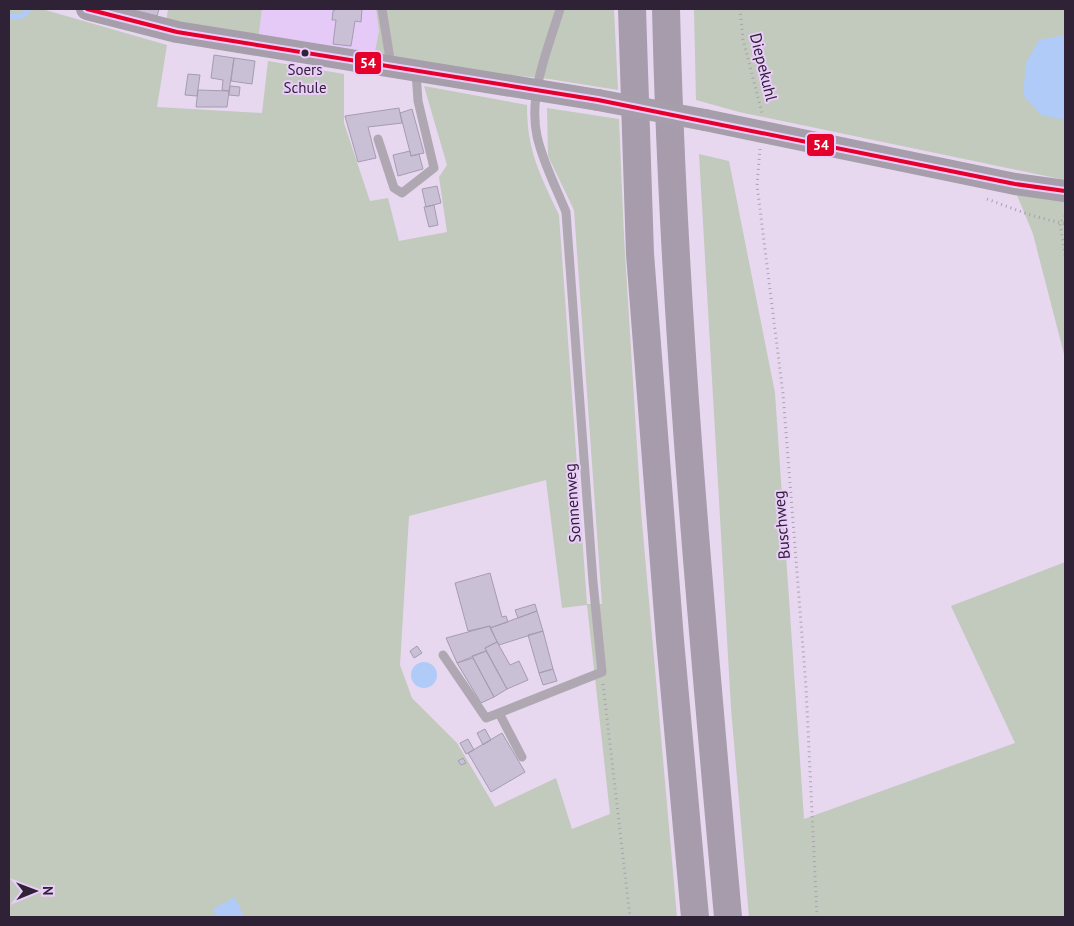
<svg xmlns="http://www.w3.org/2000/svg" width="1074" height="926" font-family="'PT Sans',sans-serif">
  <rect width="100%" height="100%" fill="#e7d8f0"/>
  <!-- built -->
  <path fill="#e5c9f6" d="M262,9H376L379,31L373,61L258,41Z"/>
  <!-- green -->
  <path fill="#c2c9bd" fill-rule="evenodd" d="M9,9H42L167,45L157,107L262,113L268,61L344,74V123L370,201L388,198L399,241L447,232L439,177L447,165L424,86L527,105C527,152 540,174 559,215L587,604H602L574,210L548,156L547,108L619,119L624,237L641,511L677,917H9ZM546,480L562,608L587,605L610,814L572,829L556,778L495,807L457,743L412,698L400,665L409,516Z
    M168,9H262L258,41L166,24Z
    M376,9H614L618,90L549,79L373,61L379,31Z
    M694,9H1065V180L739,112L696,100Z
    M699,154L729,161L775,393L804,819L1015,743L951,606L1065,562V917H749L731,708Z
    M1014,188L1065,197V358L1033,234Z"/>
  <!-- water -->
  <path fill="#b0cbf8" d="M1065,35V120L1041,115L1023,95L1026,63L1039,40Z
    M411 675a13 13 0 1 1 26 0a13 13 0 1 1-26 0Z
    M235,897L244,917H216L213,909Z"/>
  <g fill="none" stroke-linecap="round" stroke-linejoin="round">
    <!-- stream -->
    <path stroke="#b0cbf8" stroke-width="5" d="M9,16L20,17L28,11"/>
  </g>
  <!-- building -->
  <path fill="#c9c0d6" stroke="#a59cb1" d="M138,9H159L157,16L137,11Z
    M336,9H362L361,22L355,21L351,46L333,44L336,20H332L333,11Z
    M214,55L234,58L229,91L222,90L223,80L211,78Z
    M234,58L255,61L252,84L231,81Z
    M188,74L200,75L197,96L185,95Z
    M230,86L240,87L239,96L229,95Z
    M198,90L229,91L227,107H196Z
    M399,108L402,123L368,127L376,158L358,162L345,116Z
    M412,109L424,153L411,156L400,113Z
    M410,151L411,156L419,154L423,169L398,176L393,155Z
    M437,186L441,203L426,207L422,189Z
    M434,205L438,225L429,227L424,207Z
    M490,573L502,617L506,616L508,622L490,628V626L468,631L455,583Z
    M535,604L537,611L518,618L515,610Z
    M537,611L543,631L499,645L490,628Z
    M490,626L497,642L485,648L486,651L457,663L446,638Z
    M543,631L553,669L539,673L528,635Z
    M497,642L510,665L519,661L528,680L507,689L485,648Z
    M417,646L422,653L414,658L410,651Z
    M486,651L507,689L494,697L472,656Z
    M473,658L494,697L481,703L457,663Z
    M553,669L557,681L543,685L539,673Z
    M485,729L491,740L483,745L477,733Z
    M502,733L525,772L491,792L468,753Z
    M468,739L474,750L466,754L460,743Z
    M463,758L466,763L461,765L458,761Z"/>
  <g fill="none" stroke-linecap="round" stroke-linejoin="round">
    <!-- path -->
    <path stroke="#a9a2ae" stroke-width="3" stroke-dasharray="1 4" stroke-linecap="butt" d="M740,9L743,39L762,113
      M760,149L757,185L783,394L806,687L817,917
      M987,199L1030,215L1065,224
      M1065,216L1060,223L1065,255
      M603,684L630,917"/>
    <!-- lane -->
    <path stroke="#afa8b3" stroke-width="9" d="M382,9L391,65
      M378,139L394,188L402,193L434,168L418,101L416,72
      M443,655L486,718L499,713
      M522,757L499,713L602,672L593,582L566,212C556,187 543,163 537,136C528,94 548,49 560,9"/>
    <!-- secondary -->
    <path stroke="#a69eab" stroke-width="22" d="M87,9L177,32L598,100
      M705,120L1015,184L1065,191"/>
    <!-- highway -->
    <path stroke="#a69cab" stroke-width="28" d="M632,9L640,254L670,640L695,917
      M666,9C673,312 701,615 728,917"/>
    <!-- secondary-bridge -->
    <path stroke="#a69eab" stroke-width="22" d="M598,100L705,120"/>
    <!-- bus-1 casing -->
    <g stroke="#eacdfa" stroke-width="8">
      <path id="bus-1" d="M87,9L177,32L598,100L1015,184L1065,191"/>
    </g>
    <!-- bus-1 -->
    <use href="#bus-1" stroke="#e4002b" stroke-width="4"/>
  </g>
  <!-- markers -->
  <circle fill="#2f2136" stroke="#eacdfa" stroke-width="2" cx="305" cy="53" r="4.5"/>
  <g text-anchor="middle" stroke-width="4" stroke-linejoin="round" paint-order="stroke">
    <!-- bus labels -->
    <g font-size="15" fill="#2f2136" stroke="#eacdfa">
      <text x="305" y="75">Soers<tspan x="305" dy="18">Schule</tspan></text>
    </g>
    <!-- street labels -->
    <g font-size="16" fill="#2f2136" stroke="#eacdfa">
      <text transform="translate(764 67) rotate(76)" y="6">Diepekuhl</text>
      <text transform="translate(572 503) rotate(-94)" y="6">Sonnenweg</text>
      <text transform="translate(781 525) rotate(-95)" y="6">Buschweg</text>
    </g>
  </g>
  <g stroke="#eacdfa" stroke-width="2">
    <rect x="354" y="51" width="28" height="24" rx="5" fill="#e4002b"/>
    <rect x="806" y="133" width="29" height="24" rx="5" fill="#e4002b"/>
  </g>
  <g font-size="14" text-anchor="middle" font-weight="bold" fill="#fff">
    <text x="368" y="68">54</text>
    <text x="821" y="150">54</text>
  </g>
  <!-- border -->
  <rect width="1074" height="926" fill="none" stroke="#2f2136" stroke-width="20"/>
  <!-- north arrow -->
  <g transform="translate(35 891) rotate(89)" stroke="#eacdfa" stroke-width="4" paint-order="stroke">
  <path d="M0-4L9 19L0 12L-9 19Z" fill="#2f2136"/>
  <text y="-8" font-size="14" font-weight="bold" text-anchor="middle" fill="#2f2136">N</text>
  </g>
</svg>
